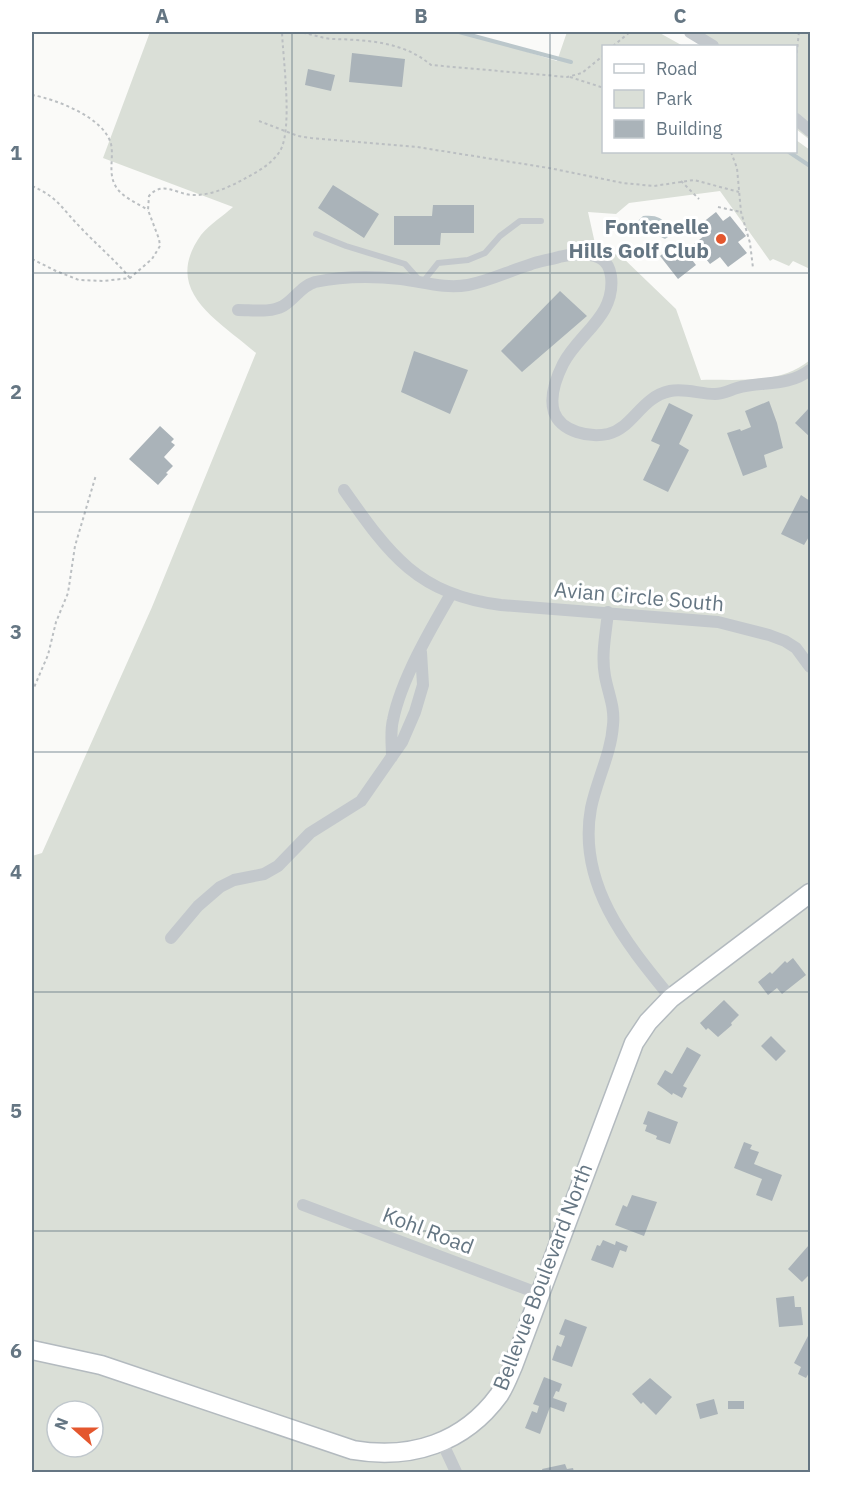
<svg xmlns="http://www.w3.org/2000/svg" width="842" height="1504" font-family="'IBM Plex Sans',sans-serif">
  <rect width="100%" height="100%" fill="#fafaf8"/>
  <!-- green -->
  <path fill="#dadfd7" fill-rule="evenodd" d="M150,32H462L557,61L567,32H658L683,46H604V152H796V140L810,150V269L793,261L789,266L773,259L770,261L720,191L629,203L616,214L588,212L596,248L621,256L676,309L701,380C738,379 780,385 810,360V1472H32V856L42,853L152,607L256,353C218,320 161,291 201,235C210,224 223,216 233,207L103,158ZM57,1411H93V1447H57Z
    M701,32H810V140L796,129V46H716L705,38Z"/>
  <!-- water -->
  <path fill="#bbc7cb" d="M643,216C656,215 662,217 669,228L668,237L665,239C661,237 657,234 652,234C645,235 643,237 636,231V223Z"/>
  <g fill="none" stroke-linecap="round" stroke-linejoin="round">
    <!-- stream -->
    <path stroke="#bbc7cb" stroke-width="4" d="M459,32L571,62
      M789,152L810,166"/>
  </g>
  <!-- building -->
  <path fill="#aab3b9" d="M352,53L405,59L402,87L349,82Z
    M308,69L335,75L331,91L305,85Z
    M333,185L379,214L364,238L318,208Z
    M433,205H474V233H441L440,245H394V216H432Z
    M716,212L723,221L730,216L746,236L738,242L747,253L728,267L720,257L710,264L694,244L704,236L697,227Z
    M667,250L675,261L686,252L696,265L678,279L660,256Z
    M560,291L587,316L522,372L501,351Z
    M414,351L468,370L450,414L401,392Z
    M769,401L777,423L783,448L764,455L767,467L743,476L727,433L740,429L741,431L751,427L745,411Z
    M669,403L693,415L679,444L689,450L668,492L643,480L660,445L651,441Z
    M810,407V437L795,423Z
    M160,426L174,439L171,442L175,445L164,457L173,466L166,473L168,474L158,485L129,459Z
    M801,495L810,501V535L804,545L781,534Z
    M793,958L806,975L782,994L777,988L768,995L758,982L770,972L772,974L785,961L787,963Z
    M724,1000L739,1015L731,1023L732,1025L718,1037L708,1028L706,1030L700,1023Z
    M771,1036L786,1051L776,1061L761,1046Z
    M687,1047L701,1055L683,1086L687,1088L682,1098L673,1093L672,1095L657,1084L665,1070L672,1074Z
    M648,1111L678,1122L670,1144L656,1139L657,1136L645,1131L647,1125L643,1124Z
    M744,1142L752,1145L750,1149L759,1152L754,1164L782,1175L772,1201L756,1195L762,1179L734,1168Z
    M632,1195L657,1202L644,1236L615,1225L623,1205L627,1207Z
    M603,1240L615,1245L616,1241L628,1246L626,1252L620,1250L613,1268L591,1260L597,1245L600,1246Z
    M809,1245L810,1274L802,1282L788,1269Z
    M794,1296L795,1307H801L803,1325L779,1327L776,1298Z
    M565,1319L587,1327L572,1367L552,1360L557,1345L561,1347L565,1336L559,1334Z
    M808,1336L810,1338V1371L806,1378L798,1374L801,1367L794,1363Z
    M544,1377L562,1384L559,1392L556,1391L553,1398L567,1403L564,1412L550,1407L540,1434L525,1428L532,1411L537,1413L539,1406L533,1404Z
    M650,1378L672,1397L656,1415L643,1402L641,1404L632,1394Z
    M714,1399L718,1414L700,1419L696,1404Z
    M728,1401H744V1409H728Z
    M565,1464L567,1469L573,1468L574,1472H543L542,1469Z"/>
  <g fill="none" stroke-linecap="round" stroke-linejoin="round">
    <!-- secondary casing -->
    <g stroke="#b3babf" stroke-width="21">
      <path id="secondary" d="M32,1350L101,1365L353,1450C411,1460 464,1443 499,1395C505,1386 509,1375 513,1366L634,1043L648,1022L671,998L810,893"/>
    </g>
    <!-- path -->
    <path stroke="#bbbfc2" stroke-width="2" stroke-dasharray="3 3" stroke-linecap="butt" d="M297,32C310,33 322,39 334,39C368,40 404,42 431,65L567,77L582,73L604,55
      M613,46L630,32
      M796,59L799,32
      M570,77L604,88
      M32,95C55,99 104,117 111,144C114,157 108,172 115,185C121,197 137,203 148,210
      M259,121L298,136L311,138L417,147L549,168L623,183L654,186L694,180L739,192
      M731,152L737,168L741,212L750,243L753,268
      M681,181L699,199
      M32,186C58,197 62,209 81,228C97,245 115,260 130,278
      M718,207L741,212
      M32,259L56,271L79,280L103,281L130,278L152,259L160,246L159,239L148,210L149,196C162,181 175,193 191,195C209,196 228,188 244,179C257,172 272,164 280,151C293,129 283,59 282,32
      M32,692L48,655L56,622L68,593L75,546L96,475"/>
    <!-- service -->
    <path stroke="#c3c8cc" stroke-width="6" d="M316,234L346,246L405,264L422,283L438,263L468,260L485,253L500,236L520,221H541"/>
    <!-- minor -->
    <path stroke="#c3c8cc" stroke-width="12" d="M690,32L713,46
      M796,119L810,131
      M238,310C253,310 270,313 283,306C295,299 301,286 315,282C343,276 373,276 401,279C424,282 445,289 468,285C489,281 509,271 529,265C538,261 549,260 559,257C569,255 581,252 591,255C602,257 609,263 611,276C616,316 579,333 563,364C556,378 549,396 554,412C561,432 590,438 608,434C633,428 641,397 670,391C685,388 700,394 715,394C723,394 730,390 737,388C762,381 788,387 810,370
      M344,490C389,554 418,595 501,605L718,622L769,635L785,641L796,648L810,667
      M608,612C606,633 601,655 605,676C608,693 615,707 613,725C611,754 597,779 591,808C577,884 626,943 671,998
      M392,757C392,744 390,732 393,720C401,680 430,630 451,594
      M171,938L198,906L220,887L234,880L264,874L278,866L310,833L361,801L402,742L415,712L423,685L421,652
      M303,1205L540,1294
      M442,1442L456,1472"/>
    <!-- secondary -->
    <use href="#secondary" stroke="#fff" stroke-width="18"/>
  </g>
  <!-- grid -->
  <path fill="none" stroke="#657683" stroke-width="1.5" stroke-opacity="0.55" d="M292,32V1472M550,32V1472M32,273H810M32,512H810M32,752H810M32,992H810M32,1231H810"/>
  <!-- markers -->
  <circle fill="#e4572e" stroke="#fff" stroke-width="2" cx="721" cy="239" r="6"/>
  <g text-anchor="middle" stroke-width="6" stroke-linejoin="round" paint-order="stroke">
    <!-- poi labels -->
    <g font-size="21" font-weight="bold" fill="#657683" stroke="#fff" text-anchor="end">
      <text x="709" y="234">Fontenelle<tspan x="709" dy="24">Hills Golf Club</tspan></text>
    </g>
    <!-- street labels -->
    <g font-size="21" fill="#657683" stroke="#fff">
      <text transform="translate(639 597) rotate(5)" y="7">Avian Circle South</text>
      <text transform="translate(428 1231) rotate(21)" y="7">Kohl Road</text>
      <text transform="translate(543 1277) rotate(-69)" y="7">Bellevue Boulevard North</text>
    </g>
  </g>
  <!-- border -->
  <rect width="842" height="1504" fill="none" stroke="#ffffff" stroke-width="66"/>
  <!-- legend -->
  <rect x="602" y="45" width="195" height="108" fill="#ffffff" stroke="#c1c8cd" stroke-width="1.5"/>
  <rect x="614" y="64" width="30" height="9" fill="#ffffff" stroke="#c1c8cd" stroke-width="1.5"/>
  <text x="656" y="75" font-size="18" fill="#657683">Road</text>
  <rect x="614" y="90" width="30" height="18" fill="#dadfd7" stroke="#c1c8cd" stroke-width="1.5"/>
  <text x="656" y="105" font-size="18" fill="#657683">Park</text>
  <rect x="614" y="120" width="30" height="18" fill="#aab3b9" stroke="#c1c8cd" stroke-width="1.5"/>
  <text x="656" y="135" font-size="18" fill="#657683">Building</text>
  <!-- north arrow -->
  <g transform="translate(75 1429) rotate(291)"><circle r="28" fill="#ffffff" stroke="#c1c8cd" stroke-width="1.5"/>
  <path d="M0-4.5L10 22L0 15L-10 22Z" fill="#e4572e"/>
  <text y="-9" font-size="16" font-weight="bold" text-anchor="middle" fill="#657683">N</text>
  </g>
  <rect x="33" y="33" width="776" height="1438" fill="none" stroke="#657683" stroke-width="2"/>
  <g font-size="20" text-anchor="middle" font-weight="bold" fill="#657683">
    <text x="162" y="23">A</text>
    <text x="421" y="23">B</text>
    <text x="680" y="23">C</text>
    <text x="16" y="160">1</text>
    <text x="16" y="399">2</text>
    <text x="16" y="639">3</text>
    <text x="16" y="879">4</text>
    <text x="16" y="1118">5</text>
    <text x="16" y="1358">6</text>
  </g>
</svg>
